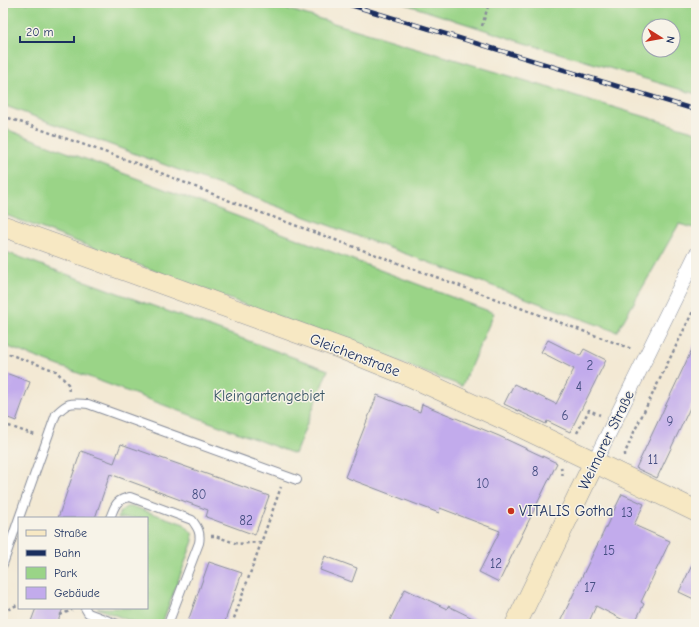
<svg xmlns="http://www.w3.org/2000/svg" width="699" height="627" font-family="'Comic Neue',sans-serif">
  <rect width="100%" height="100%" fill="#f7f3e8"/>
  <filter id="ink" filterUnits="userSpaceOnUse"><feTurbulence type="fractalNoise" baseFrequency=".025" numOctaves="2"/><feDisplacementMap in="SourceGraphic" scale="8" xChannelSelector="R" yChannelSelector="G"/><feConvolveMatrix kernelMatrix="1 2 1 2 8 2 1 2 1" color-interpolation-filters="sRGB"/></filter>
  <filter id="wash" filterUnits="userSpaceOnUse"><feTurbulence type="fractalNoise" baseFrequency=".012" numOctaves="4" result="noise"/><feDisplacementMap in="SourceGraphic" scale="16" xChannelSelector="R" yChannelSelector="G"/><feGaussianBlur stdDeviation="0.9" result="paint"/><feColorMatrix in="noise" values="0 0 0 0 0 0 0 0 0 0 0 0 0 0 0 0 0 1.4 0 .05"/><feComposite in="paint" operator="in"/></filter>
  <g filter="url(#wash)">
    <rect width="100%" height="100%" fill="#f3e9d4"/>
    <!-- green -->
    <path fill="#9ad487" stroke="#5a8272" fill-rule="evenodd" d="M3,3H267L696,132V225L694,228L679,224L617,332L3,105Z
      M402,3H696V94L522,42ZM649,26H673V50H649Z
      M3,128L494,313L462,386L3,214Z
      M3,251L328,370L295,454L3,345Z
      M126,507H134L184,524L192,533L193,541L163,621L160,624H138L97,608H147V518H118L120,512Z"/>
    <g id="blocks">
      <!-- building -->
      <path fill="#c2abec" d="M548,340L580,356L584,349L606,360L570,432L547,421L546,424L504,404L514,384L556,404L574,369L541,352Z
        M696,341V395L657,478L636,468Z
        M3,372L30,382L16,421L3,416Z
        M377,395L420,412L422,404L499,436L557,463L499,582L479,572L500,531L440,508L439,513L345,477Z
        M121,444L269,496L255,535L206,517L208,510L110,474L95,518H58L81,451L114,463Z
        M622,494L644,504L634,525L670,541L641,602L644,604L634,624H631L596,606L588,624H559Z
        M325,556L357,568L352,582L320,570Z
        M696,557V600L679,592Z
        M209,562L242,573L224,624H187Z
        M405,589L447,609L448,606L485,624H388Z
        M36,608H63L57,624H30Z"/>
    </g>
  </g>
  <g filter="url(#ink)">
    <use href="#blocks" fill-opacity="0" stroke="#878c99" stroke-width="1"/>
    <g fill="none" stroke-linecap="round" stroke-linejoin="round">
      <!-- lane casing -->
      <g stroke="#878c99" stroke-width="10">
        <path id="lane" d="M19,518L56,414C69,401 71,403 88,404L297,480
          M110,518C115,506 115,500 130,497L192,520C198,528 201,533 199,543L168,624
          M3,564L19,518
          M85,608L88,613L117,624"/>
      </g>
      <!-- street casing -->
      <g stroke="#878c99" stroke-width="16">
        <path id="street" d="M594,463L696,255"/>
      </g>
      <!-- secondary casing -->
      <g stroke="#878c99" stroke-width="22">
        <path id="secondary" d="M3,226L343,349L410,376L515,424L696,511
          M516,624L594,463"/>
      </g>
      <!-- path -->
      <path stroke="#878c99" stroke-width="2.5" stroke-dasharray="3 3" stroke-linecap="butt" d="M482,26L489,3
        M3,116L141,165L240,205L632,349
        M3,352L56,371L68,384L69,392
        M3,424L35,435
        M577,433L589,410L600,415
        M625,456V453L634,432L696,305
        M561,467L563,477
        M211,536H215L238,544L261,542
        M3,612L19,604
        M60,615L72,610
        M232,624L281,487"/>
      <!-- lane -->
      <use href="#lane" stroke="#fff" stroke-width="8"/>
      <!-- street -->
      <use href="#street" stroke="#fff" stroke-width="15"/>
      <!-- secondary -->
      <use href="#secondary" stroke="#f7e8c3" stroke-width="21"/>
      <!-- rail casing -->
      <g stroke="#1b2f5e" stroke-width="4.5">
        <path id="rail" d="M344,3L696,110"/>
      </g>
      <!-- rail -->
      <use href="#rail" stroke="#f7f3e8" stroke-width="3" stroke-dasharray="9" stroke-linecap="butt"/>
    </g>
  </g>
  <!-- markers -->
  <circle fill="#c8321e" stroke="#f7f3e8" stroke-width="1.5" cx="511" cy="511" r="4"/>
  <g text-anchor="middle" stroke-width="3" stroke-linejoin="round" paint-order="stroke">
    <!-- number labels -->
    <g font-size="13" fill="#454e82">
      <text x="590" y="370">2</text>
      <text x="579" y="391">4</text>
      <text x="565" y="420">6</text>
      <text x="670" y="426">9</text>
      <text x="653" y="464">11</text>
      <text x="535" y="476">8</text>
      <text x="483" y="488">10</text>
      <text x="199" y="499">80</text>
      <text x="627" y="517">13</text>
      <text x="246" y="525">82</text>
      <text x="609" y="555">15</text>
      <text x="496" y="568">12</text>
      <text x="590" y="592">17</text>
    </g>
    <!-- street labels -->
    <g font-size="15" fill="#1b2f5e" stroke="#f7f3e8">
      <text transform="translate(355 355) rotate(21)" y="5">Gleichenstraße</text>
      <text transform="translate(606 440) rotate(-64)" y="5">Weimarer Straße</text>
    </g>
    <!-- park labels -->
    <g font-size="15" fill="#3b5868" stroke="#f7f3e8">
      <text x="269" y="401">Kleingartengebiet</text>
    </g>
    <!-- poi labels -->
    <g font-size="15" fill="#1b2f5e" stroke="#f7f3e8" text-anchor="start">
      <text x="519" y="516">VITALIS Gotha</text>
    </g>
  </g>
  <!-- margin -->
  <rect width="699" height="627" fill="none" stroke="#f7f3e8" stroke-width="16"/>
  <!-- legend -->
  <rect x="18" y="517" width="130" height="92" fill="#f7f3e8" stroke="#9fa5b1"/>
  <rect x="26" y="530" width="20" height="6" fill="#f7e8c3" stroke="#9fa5b1"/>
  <text x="54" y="537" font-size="12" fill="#1b2f5e">Straße</text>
  <rect x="26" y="550" width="20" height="6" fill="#1b2f5e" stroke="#9fa5b1"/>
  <text x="54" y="557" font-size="12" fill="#1b2f5e">Bahn</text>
  <rect x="26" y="567" width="20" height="12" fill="#9ad487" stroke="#9fa5b1"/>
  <text x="54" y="577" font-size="12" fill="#1b2f5e">Park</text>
  <rect x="26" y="587" width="20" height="12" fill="#c2abec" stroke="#9fa5b1"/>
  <text x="54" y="597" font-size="12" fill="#1b2f5e">Gebäude</text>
  <!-- north arrow -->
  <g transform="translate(661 38) rotate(101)"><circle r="19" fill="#f7f3e8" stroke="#9fa5b1"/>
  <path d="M0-3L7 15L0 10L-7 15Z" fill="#c8321e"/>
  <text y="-6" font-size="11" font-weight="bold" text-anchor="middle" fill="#1b2f5e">N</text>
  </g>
  <!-- scale -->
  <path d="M20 36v6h54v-6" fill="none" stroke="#1b2f5e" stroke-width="2"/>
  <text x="26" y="36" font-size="12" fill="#1b2f5e" stroke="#f7f3e8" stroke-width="3" paint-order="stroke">20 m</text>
</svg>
